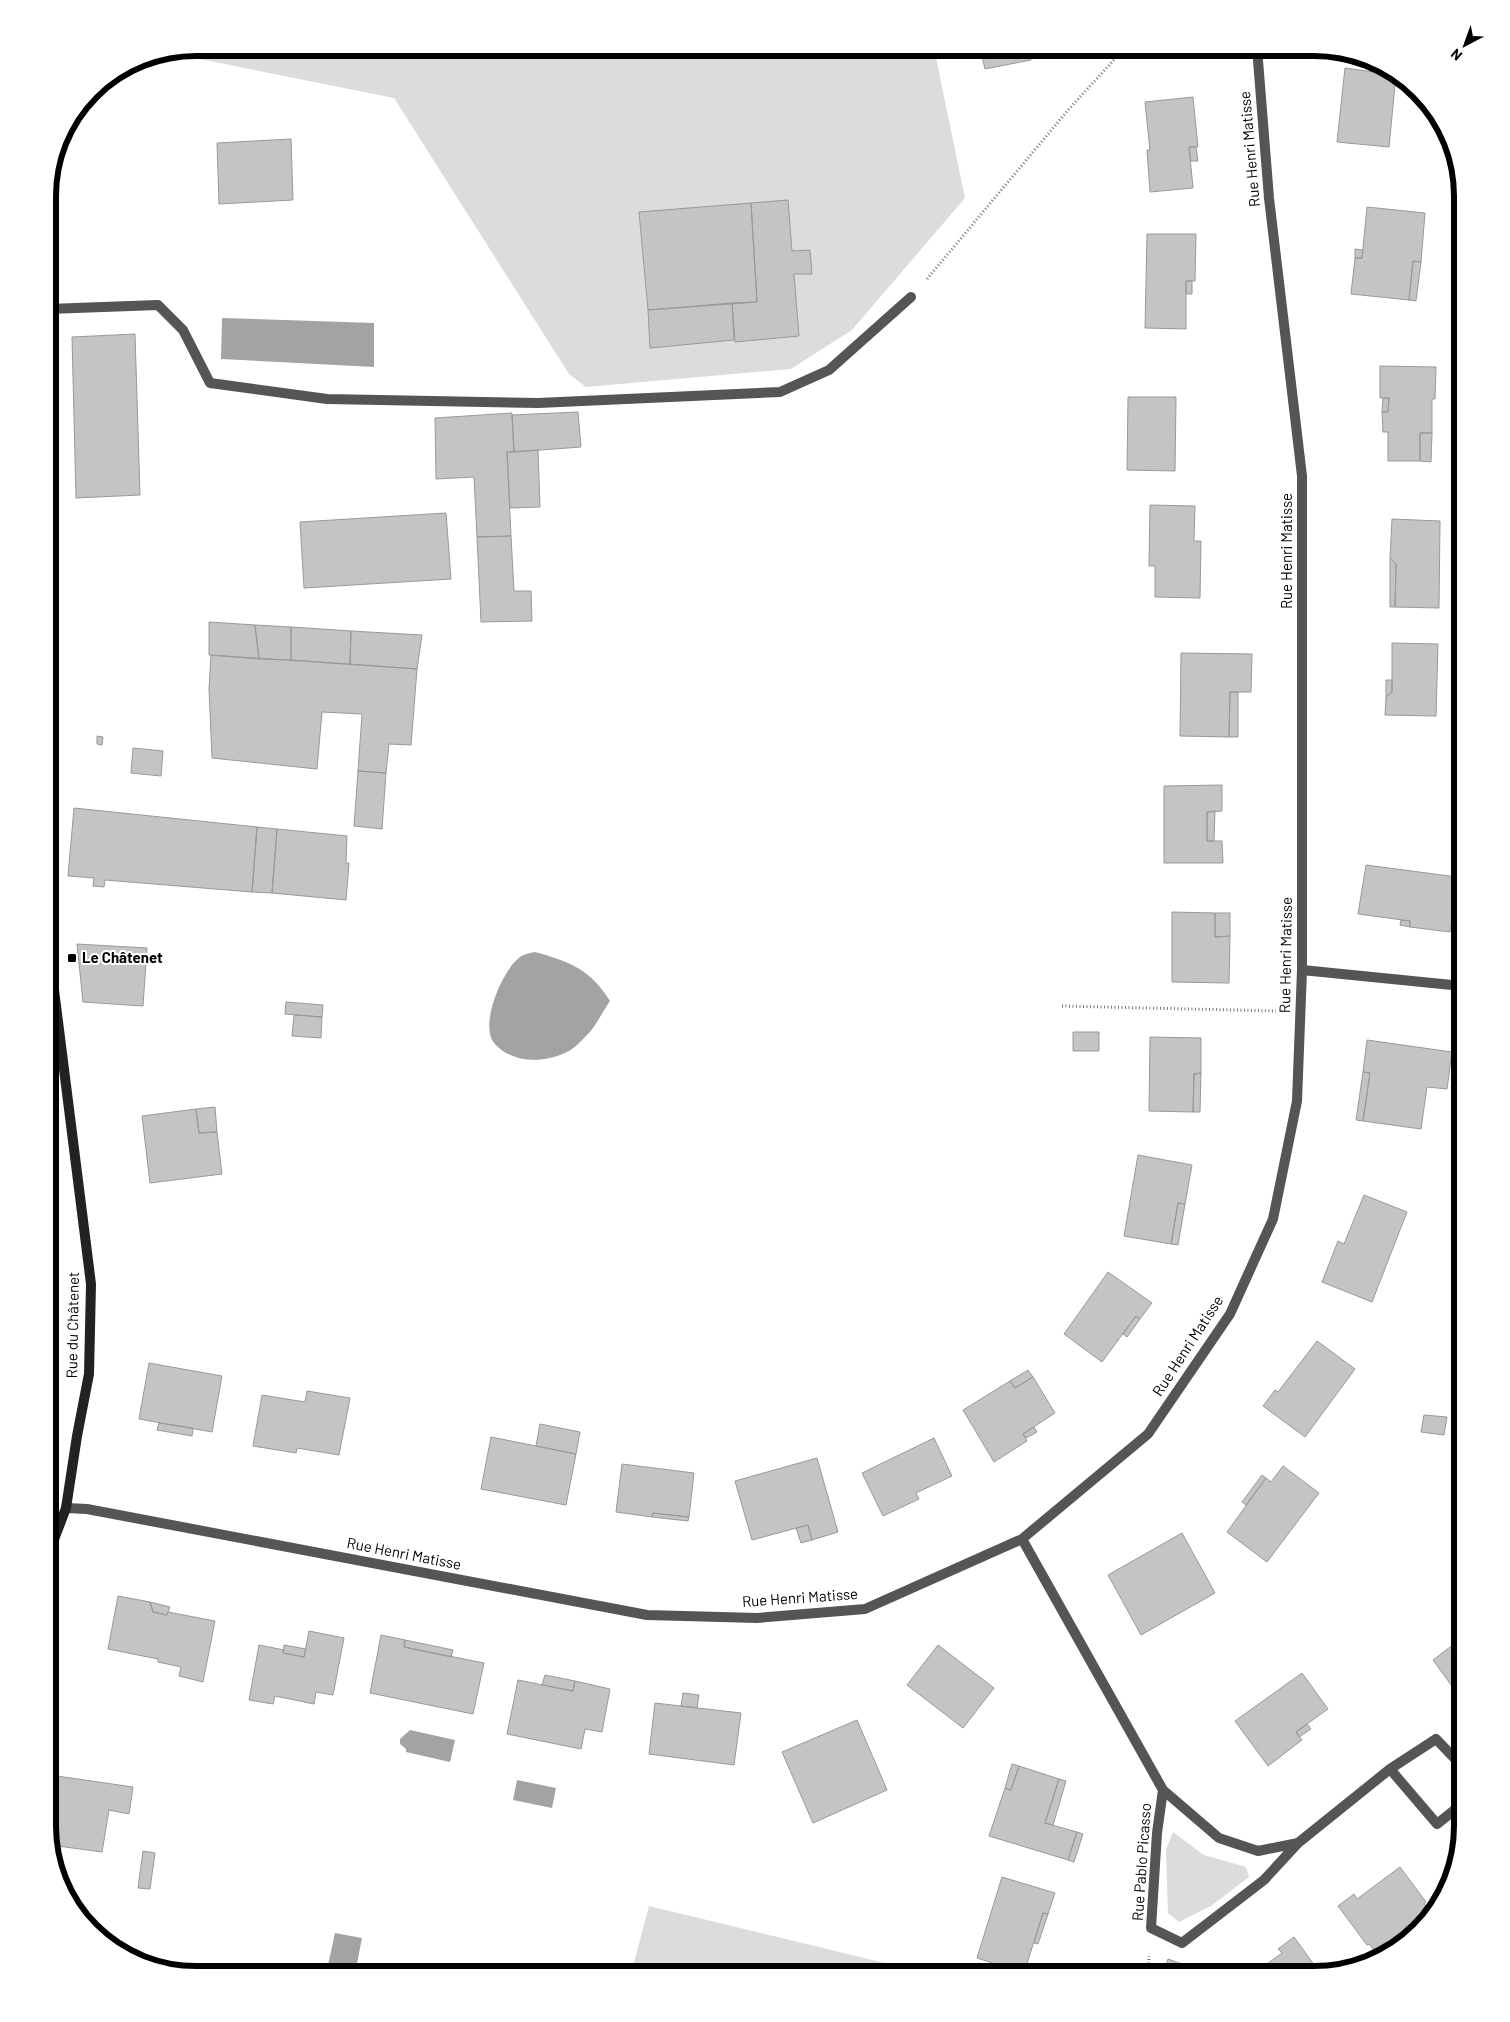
<svg xmlns="http://www.w3.org/2000/svg" width="1510" height="2022" font-family="Barlow,sans-serif">
  <rect width="100%" height="100%" fill="#fff"/>
  <!-- green -->
  <path fill="#dcdcdc" d="M196,48H934L965,198L852,330L791,369L586,387L569,374L394,98L170,53Z
    M1173,1832L1204,1855L1246,1867L1249,1877L1211,1906L1179,1922L1168,1913L1166,1850Z
    M649,1906L930,1974H631Z"/>
  <!-- water -->
  <path fill="#a3a3a3" d="M222,318L374,323V367L221,359Z
    M535,952C570,962 589,968 610,1001C603,1011 597,1024 589,1033C583,1039 576,1047 569,1051C546,1063 513,1065 494,1043C479,1024 503,969 520,957C524,954 530,953 535,952Z
    M410,1730L455,1740L450,1762L406,1752V1749L400,1744V1739Z
    M517,1780L556,1788L552,1808L513,1800Z
    M335,1933L362,1938L355,1974H326Z"/>
  <!-- building -->
  <path fill="#c4c4c4" stroke="#999" d="M980,48H1028L1031,60L985,69Z
    M1345,68L1396,75L1389,147L1337,142Z
    M1193,97L1198,147H1189L1193,188L1150,192L1147,150H1150L1145,102Z
    M291,139L293,200L219,204L217,143Z
    M1189,147H1196L1198,161H1191Z
    M788,200L792,251L810,250L812,274H794L799,336L735,342L732,303L757,302L751,203Z
    M751,203L757,302L648,310L639,212Z
    M1367,207L1425,213L1421,262L1413,261L1409,300L1351,294L1355,258H1362Z
    M1147,234H1196L1195,281H1186V329L1145,328Z
    M1355,249L1363,250L1362,258H1355Z
    M1413,261L1421,262L1416,301L1409,300Z
    M1186,281H1192V294H1186Z
    M732,303L734,340L650,348L648,310Z
    M135,334L140,495L76,498L72,337Z
    M1380,366L1436,367L1435,399H1432V433H1420V461H1388V432H1383L1382,412H1388L1389,398H1380Z
    M1128,397H1176L1175,471L1127,470Z
    M1383,398H1389L1388,412H1382Z
    M578,412L581,447L514,452L512,415Z
    M512,413L514,452H507L511,536L477,537L474,477L436,479L435,418Z
    M1420,433H1432L1431,462L1420,461Z
    M538,450L540,507L510,508L507,452Z
    M1150,505L1195,506L1194,541H1201L1200,598L1155,597V566H1149Z
    M446,513L451,579L304,588L300,522Z
    M1392,519L1440,521L1439,608L1395,607L1396,564L1390,558Z
    M511,536L514,591H531L532,621L481,622L477,537Z
    M1390,558L1396,564L1395,607H1390Z
    M209,622L255,625L259,659L209,655Z
    M255,625L291,627V660L259,659Z
    M291,627L351,631L350,664L291,660Z
    M351,631L422,635L417,669L350,664Z
    M1392,643L1438,644L1436,716L1385,715L1386,697L1392,692Z
    M1181,653L1252,654L1251,692H1230L1229,737L1180,736Z
    M211,655L417,669L411,745L389,744L386,773L358,771L362,714L322,712L317,769L212,758L209,689Z
    M1386,680H1392V692L1386,697Z
    M1230,692H1238V737H1229Z
    M97,736L103,737L102,745L97,744Z
    M133,748L163,751L161,776L131,773Z
    M358,771L386,773L382,829L354,826Z
    M1222,785V811L1207,812V841H1222L1223,863H1164V786Z
    M74,808L257,827L252,892L105,880L104,887L93,886L94,878L68,876Z
    M1215,811L1214,841H1207V812Z
    M257,827L277,829L272,893L252,892Z
    M277,829L347,836L346,863H349L346,900L272,893Z
    M1366,865L1457,877L1450,932L1410,927V921L1358,914Z
    M1172,912L1215,913V937L1230,936L1229,983L1172,982Z
    M1215,913H1230V936L1215,937Z
    M1401,920L1410,921V927L1400,925Z
    M77,944L147,948L143,1006L83,1002Z
    M286,1002L323,1005L322,1017L285,1014Z
    M294,1015L322,1017L321,1038L292,1036Z
    M1073,1032H1099V1051H1073Z
    M1150,1037L1201,1038V1073L1194,1074L1193,1112L1149,1111Z
    M1367,1040L1452,1052L1447,1089L1427,1087L1421,1129L1363,1121L1370,1073L1363,1072Z
    M1363,1072L1370,1073L1363,1121L1356,1120Z
    M1201,1073L1200,1112H1193L1194,1074Z
    M215,1107L217,1132L199,1133L196,1109Z
    M196,1109L199,1133L217,1132L222,1174L150,1183L142,1116Z
    M1138,1155L1192,1165L1185,1204L1178,1203L1171,1244L1124,1236Z
    M1364,1195L1407,1212L1372,1302L1322,1282L1338,1241L1344,1244Z
    M1178,1203L1185,1204L1178,1245L1171,1244Z
    M1108,1272L1152,1303L1140,1319L1136,1316L1102,1362L1064,1334Z
    M1136,1316L1140,1319L1127,1337L1123,1334Z
    M1317,1341L1355,1369L1305,1437L1263,1406L1275,1390L1278,1392Z
    M149,1363L222,1376L212,1432L139,1419Z
    M1028,1370L1033,1377L1015,1388L1010,1381Z
    M1033,1377L1055,1413L1023,1434L1027,1441L994,1462L963,1410L1010,1381L1015,1388Z
    M307,1391L350,1398L339,1455L297,1448L296,1453L253,1446L262,1395L305,1402Z
    M1424,1415L1447,1417L1444,1435L1421,1432Z
    M159,1423L193,1428L192,1436L157,1430Z
    M540,1424L580,1432L576,1454L536,1446Z
    M1034,1427L1037,1432L1026,1438L1023,1434Z
    M491,1437L576,1454L566,1505L481,1489Z
    M934,1438L952,1476L916,1493L919,1499L883,1516L862,1473Z
    M817,1458L838,1532L812,1540L808,1525L752,1540L735,1481Z
    M622,1464L694,1473L689,1517L653,1513L652,1517L616,1512Z
    M1283,1466L1319,1493L1267,1562L1227,1532L1266,1478L1271,1482Z
    M1262,1475L1266,1478L1246,1505L1242,1502Z
    M653,1513L689,1517L688,1521L652,1517Z
    M808,1525L812,1540L801,1543L796,1528Z
    M1182,1533L1215,1593L1141,1635L1108,1575Z
    M118,1596L150,1602L153,1612L167,1615L168,1612L215,1621L203,1682L179,1676L181,1667L158,1662V1659L108,1649Z
    M150,1602L170,1607L167,1615L153,1612Z
    M309,1631L344,1638L333,1695L316,1692L314,1704L275,1696L273,1704L249,1700L259,1645L284,1650L283,1653L304,1657Z
    M381,1635L405,1640L404,1647L484,1663L473,1714L370,1693Z
    M1462,1638V1700L1433,1660Z
    M405,1640L453,1650L451,1657L404,1647Z
    M284,1645L306,1649L304,1657L283,1653Z
    M938,1645L994,1688L963,1728L907,1685Z
    M1302,1673L1328,1709L1296,1732L1302,1740L1268,1766L1235,1721Z
    M545,1675L575,1681L573,1691L542,1685Z
    M518,1680L573,1691L575,1681L610,1689L602,1732L585,1729L581,1749L507,1734Z
    M683,1693L699,1695L697,1708L681,1706Z
    M655,1703L741,1713L734,1765L649,1754Z
    M857,1720L887,1790L813,1823L782,1752Z
    M1307,1724L1311,1729L1299,1737L1296,1732Z
    M1012,1764L1019,1766L1011,1790L1005,1788Z
    M1019,1766L1059,1779L1045,1823L1077,1832L1068,1860L989,1836L1005,1788L1011,1790Z
    M57,1776L133,1787L129,1814L109,1810L102,1852L50,1845L48,1833Z
    M1059,1779L1066,1781L1053,1825L1045,1823Z
    M1077,1832L1083,1834L1074,1862L1068,1860Z
    M143,1851L155,1853L150,1889L138,1888Z
    M1400,1867L1426,1902L1424,1904L1430,1913L1411,1934L1386,1953L1378,1955L1369,1944L1367,1945L1338,1906L1354,1894L1357,1899Z
    M1002,1877L1055,1893L1048,1914L1043,1913L1024,1973L977,1958Z
    M1043,1913L1048,1914L1038,1944L1034,1943Z
    M1294,1937L1320,1973L1253,1974L1282,1953L1278,1949Z
    M1168,1959L1182,1964L1178,1974H1163Z"/>
  <g fill="none" stroke-linecap="round" stroke-linejoin="round">
    <!-- path -->
    <path stroke="#777" stroke-width="3" stroke-dasharray="1 2.5" stroke-linecap="butt" d="M927,279L1069,109L1125,48
      M1062,1006L1276,1011
      M1148,1974L1149,1956"/>
    <!-- lane -->
    <path stroke="#555" stroke-width="10" d="M48,309L158,305L183,330L210,383L327,399L538,403"/>
    <!-- street -->
    <path stroke="#555" stroke-width="10" d="M538,403L780,392L829,370L911,297
      M1302,970L1462,986
      M66,1508L87,1509L647,1615L757,1618L865,1609L1022,1539L1148,1434L1230,1314L1273,1219L1297,1101L1302,970V476L1269,198L1257,48
      M1022,1539L1163,1790L1219,1838L1258,1851L1298,1843L1390,1769L1436,1739L1462,1766
      M1390,1769L1437,1824L1462,1804
      M1163,1790L1157,1833L1151,1928L1182,1943L1264,1880L1298,1843"/>
    <!-- secondary -->
    <path stroke="#222" stroke-width="10" d="M48,1555L66,1508L77,1436L89,1374L91,1284L48,942"/>
  </g>
  <!-- markers -->
  <rect fill="#000" stroke="#fff" stroke-width="2" x="67" y="953" width="10" height="10" rx="2.5"/>
  <g text-anchor="middle" stroke-width="4" stroke-linejoin="round" paint-order="stroke">
    <!-- street labels -->
    <g font-size="15" fill="#000" stroke="#fff">
      <text transform="translate(1250 149) rotate(-95)" y="5">Rue Henri Matisse</text>
      <text transform="translate(1287 551) rotate(-90)" y="5">Rue Henri Matisse</text>
      <text transform="translate(1286 955) rotate(-89)" y="5">Rue Henri Matisse</text>
      <text transform="translate(73 1325) rotate(-89)" y="5">Rue du Châtenet</text>
      <text transform="translate(1188 1346) rotate(-57)" y="5">Rue Henri Matisse</text>
      <text transform="translate(404 1554) rotate(11)" y="5">Rue Henri Matisse</text>
      <text transform="translate(800 1598) rotate(-4)" y="5">Rue Henri Matisse</text>
      <text transform="translate(1142 1862) rotate(-86)" y="5">Rue Pablo Picasso</text>
    </g>
    <!-- poi labels -->
    <g font-size="15" font-weight="bold" fill="#000" stroke="#fff" text-anchor="start">
      <text x="82" y="963">Le Châtenet</text>
    </g>
  </g>
  <!-- crop -->
  <path d="M0 0H1510V2022H0ZM196 56H1314A140 140 0 0 1 1454 196V1826A140 140 0 0 1 1314 1966H196A140 140 0 0 1 56 1826V196A140 140 0 0 1 196 56Z" fill="#fff" fill-rule="evenodd"/>
  <path fill="none" stroke="#000" stroke-width="6" d="M196 56H1314A140 140 0 0 1 1454 196V1826A140 140 0 0 1 1314 1966H196A140 140 0 0 1 56 1826V196A140 140 0 0 1 196 56Z"/>
  <!-- north arrow -->
  <g transform="translate(1465 45) rotate(221)" stroke="#ffffff" stroke-width="4" paint-order="stroke">
  <path d="M0-4L9 19L0 12L-9 19Z" fill="#000000"/>
  <text y="-8" font-size="14" font-weight="bold" text-anchor="middle" fill="#000000">N</text>
  </g>
</svg>
